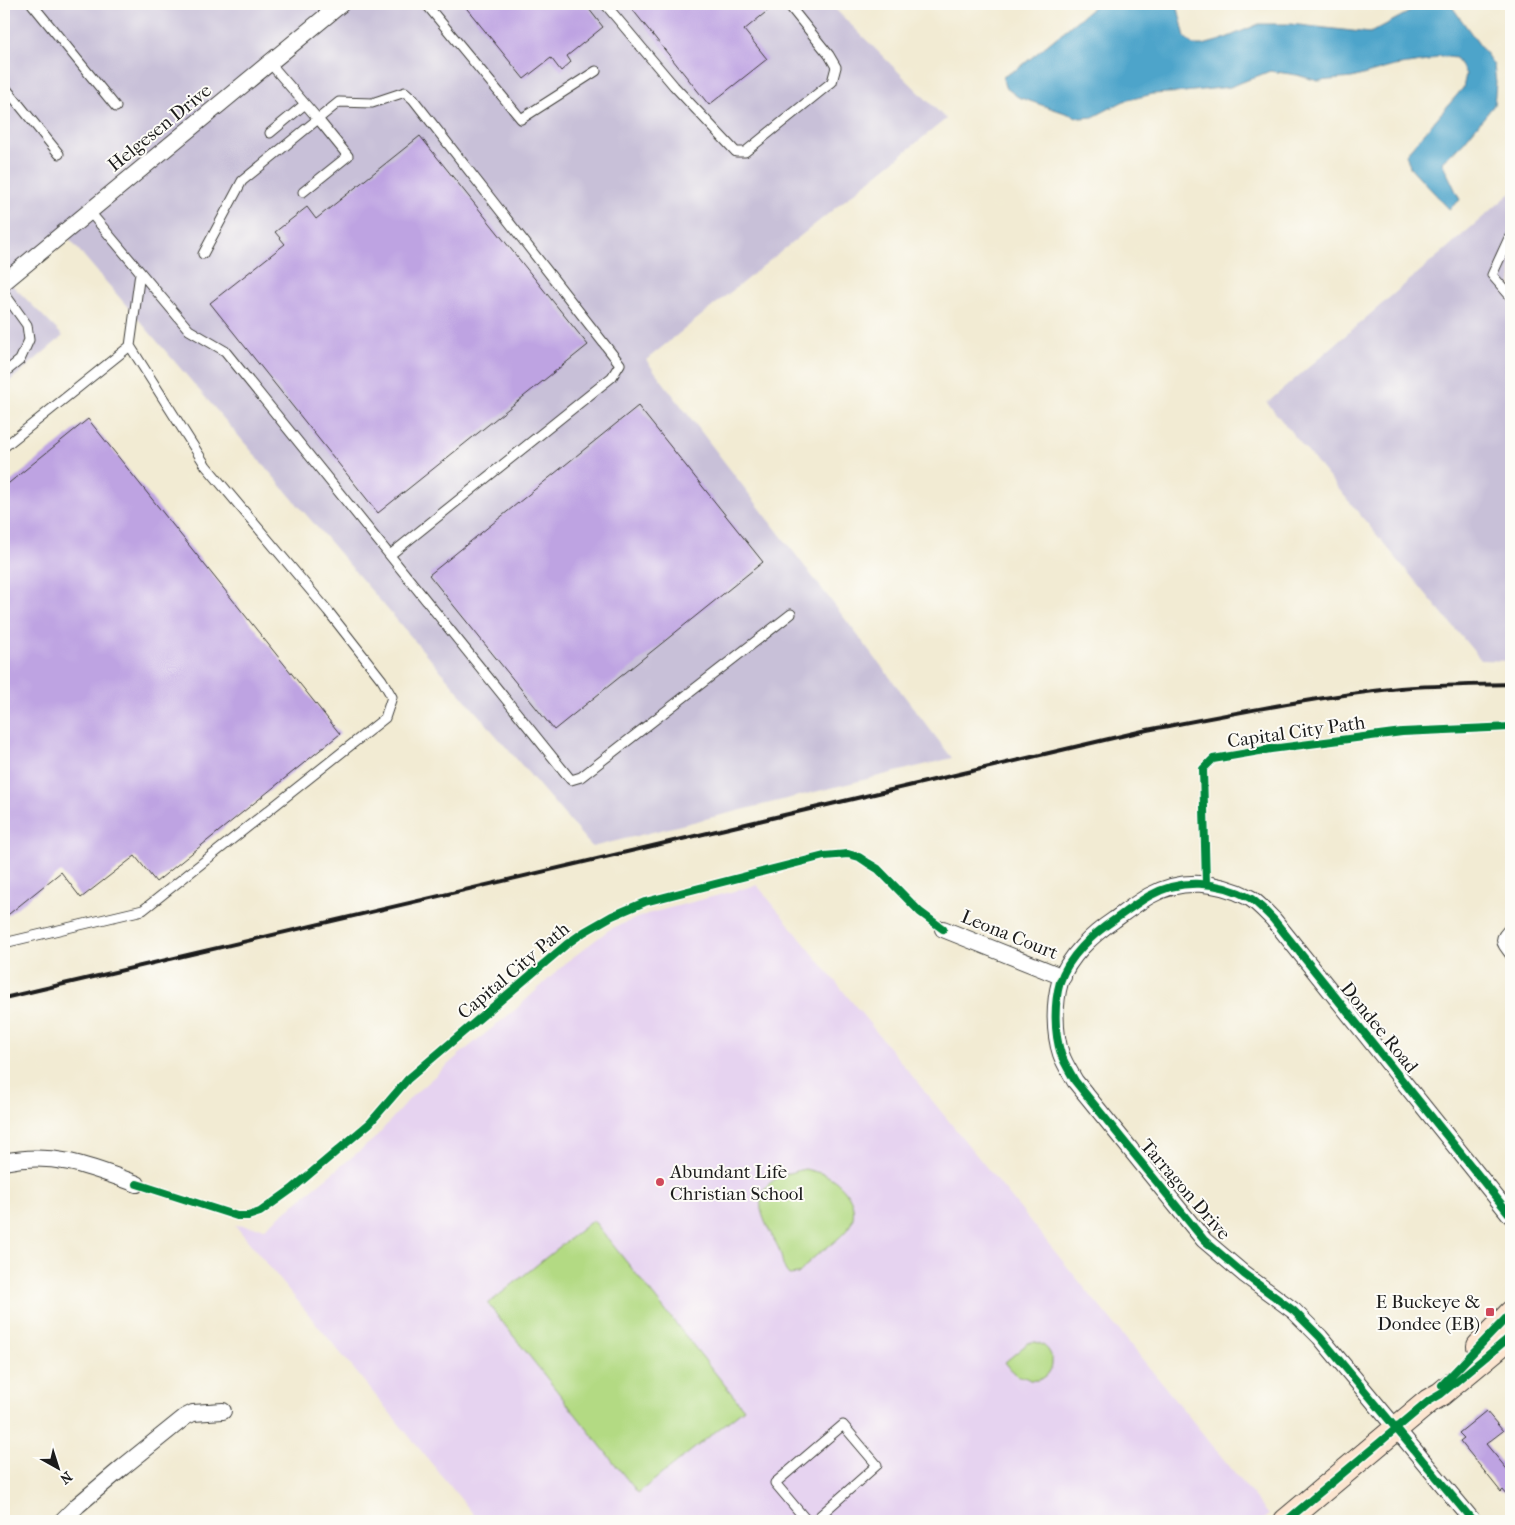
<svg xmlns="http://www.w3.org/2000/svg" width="1515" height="1525" font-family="'IM FELL French Canon',serif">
  <rect width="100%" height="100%" fill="#fdfcf7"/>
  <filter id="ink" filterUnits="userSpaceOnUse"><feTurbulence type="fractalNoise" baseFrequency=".02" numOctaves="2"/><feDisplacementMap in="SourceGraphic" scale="10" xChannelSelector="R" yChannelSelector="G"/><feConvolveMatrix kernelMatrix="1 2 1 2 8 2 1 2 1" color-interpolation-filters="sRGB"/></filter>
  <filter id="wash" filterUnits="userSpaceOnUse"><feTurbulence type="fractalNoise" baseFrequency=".0096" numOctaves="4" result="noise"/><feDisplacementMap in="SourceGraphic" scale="20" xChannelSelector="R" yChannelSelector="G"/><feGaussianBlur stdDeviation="1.12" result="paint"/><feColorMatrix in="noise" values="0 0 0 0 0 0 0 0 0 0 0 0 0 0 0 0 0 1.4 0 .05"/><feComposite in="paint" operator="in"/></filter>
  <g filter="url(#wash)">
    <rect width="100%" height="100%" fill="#f2ebd3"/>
    <!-- built -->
    <path fill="#e6d3f0" d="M757,885L1269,1515L1261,1521H479L235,1225L265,1228L374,1139L412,1096L460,1054L516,1009L568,961L610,929L647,914Z"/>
    <!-- industrial -->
    <path fill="#c8c0d8" d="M4,4H830L946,119L646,360L952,758L592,847L64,233L7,280L63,336L4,386Z
      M1511,193V661L1481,660L1267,403Z"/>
    <!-- green -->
    <path fill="#b3da83" stroke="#687b50" d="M805,1169C811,1171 818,1172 824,1174C842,1182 863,1206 849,1227C840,1240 823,1249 811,1260C806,1265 803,1270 798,1274L789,1275C781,1267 783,1257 778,1247C772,1235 763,1222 761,1208C756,1182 785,1173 805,1169Z
      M593,1220L744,1409L638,1493L488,1304Z
      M1036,1342C1062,1350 1054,1384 1030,1380C1028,1379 1025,1377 1023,1377C1018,1375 1019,1377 1016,1374C1012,1371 1008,1366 1005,1362L1028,1343Z"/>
    <!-- water -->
    <path fill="#4da4ca" stroke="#346073" d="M1097,4H1177L1185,37L1193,45H1203L1221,40L1259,24H1290L1370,33L1409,12L1416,4H1450L1494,65L1496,83L1494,105L1463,143L1442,162L1460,200L1449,209L1410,167L1406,154L1463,88L1466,74L1456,58L1439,56L1428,61L1394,66L1352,78L1318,81L1297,75L1270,71L1230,87L1184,92L1153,94L1124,101L1093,117L1080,118L1018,97L1005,87L1003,79L1004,76L1019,68Z"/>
    <g id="blocks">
      <!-- building -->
      <path fill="#bea3e2" d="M463,4H585L603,27L567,56L571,62L561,71L551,58L524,79Z
        M628,4H776L744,30L767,59L709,105Z
        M420,136L588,345L378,513L210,303L285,244L275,232L307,207L316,219Z
        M638,406L763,562L554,730L429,575Z
        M88,419L340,734L156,882L135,856L81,898L61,872L4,918V487Z
        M1486,1411L1503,1431L1486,1444L1511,1474V1500L1503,1490L1501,1492L1460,1441L1464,1438L1459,1433Z"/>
    </g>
  </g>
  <g filter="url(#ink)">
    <use href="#blocks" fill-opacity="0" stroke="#3c3b37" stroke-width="1"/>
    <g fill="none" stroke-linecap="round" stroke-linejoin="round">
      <!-- lane casing -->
      <g stroke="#3c3b37" stroke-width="11">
        <path id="lane" d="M32,4L116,107
          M426,4L521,119L596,71
          M605,4L674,86L736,152H745L832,82L836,67L829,55L788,4
          M4,86L59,154
          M270,133L305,104
          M303,192L348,156L318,119L339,102L372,103L405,92L413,99L620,364L612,377L390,555
          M89,211L189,330L225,351L571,780L581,777L791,614
          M1511,236L1509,238L1492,275L1511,297
          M203,254L242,181L318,119L269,62
          M4,293L27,325L29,340L20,360L4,373
          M4,447L130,346
          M1511,927C1496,939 1501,943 1511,956
          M4,943L143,910L385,718L392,697L382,680L328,611L206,466L130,346L140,273
          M807,1521L775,1483L843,1425L877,1465L814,1521"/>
      </g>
      <!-- street casing -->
      <g stroke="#3c3b37" stroke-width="18">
        <path id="street" d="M4,282L341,4
          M943,929L1063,977
          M4,1162C54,1151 91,1167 137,1184
          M62,1521L78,1505L123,1467L185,1417L193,1413L223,1411
          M1473,1521L1320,1337L1294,1311L1244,1274L1204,1240L1075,1081C1070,1072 1064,1063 1061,1054C1054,1033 1054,1003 1060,982C1068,957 1093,934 1114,920C1125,912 1137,903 1149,896C1181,878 1218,881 1250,898C1258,903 1266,912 1273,919L1511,1216"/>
      </g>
      <!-- secondary casing -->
      <g stroke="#3c3b37" stroke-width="26">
        <path id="secondary" d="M1479,1346L1511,1313
          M1286,1521L1429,1401L1441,1394L1511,1336"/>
      </g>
      <!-- lane -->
      <use href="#lane" stroke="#fff" stroke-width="9"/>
      <!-- street -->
      <use href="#street" stroke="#fff" stroke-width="16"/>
      <!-- secondary -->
      <use href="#secondary" stroke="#fce5d0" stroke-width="24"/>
      <!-- rail -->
      <path stroke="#1c1c1c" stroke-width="4" d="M4,998L1147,730C1231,714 1315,697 1400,688C1437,685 1474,685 1511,684"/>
      <!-- cycleway casing -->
      <g stroke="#fdfcf7" stroke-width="11">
        <path id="cycleway" d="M1206,884L1203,769L1213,759L1271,749L1402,732L1511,727
          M137,1184L237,1216H248L260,1212L292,1189L370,1123L408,1079L567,944L584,932L612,916L645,902L824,856L848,854L859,857L868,863L878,869L920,912L943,929
          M1442,1385L1511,1313
          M1286,1521L1429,1401L1441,1394L1511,1336
          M1473,1521L1320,1337L1294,1311L1244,1274L1204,1240L1075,1081C1070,1072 1064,1063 1061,1054C1054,1033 1054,1003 1060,982C1068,957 1093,934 1114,920C1125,912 1137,903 1149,896C1181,878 1218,881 1250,898C1258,903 1266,912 1273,919L1511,1216"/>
      </g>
      <!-- cycleway -->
      <use href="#cycleway" stroke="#00873e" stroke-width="8"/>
    </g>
  </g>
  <!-- markers -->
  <g fill="#d1495b" stroke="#fdfcf7" stroke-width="2">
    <circle cx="660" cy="1182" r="5"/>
    <rect x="1485" y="1307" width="10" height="10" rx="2.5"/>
  </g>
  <g text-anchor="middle" stroke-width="4" stroke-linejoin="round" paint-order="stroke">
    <!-- street labels -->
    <g font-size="19" fill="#1c1c1c" stroke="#fdfcf7">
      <text transform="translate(159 127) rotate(-39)" y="7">Helgesen Drive</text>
      <text transform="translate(1296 731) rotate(-8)" y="7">Capital City Path</text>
      <text transform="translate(1010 934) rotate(22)" y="7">Leona Court</text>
      <text transform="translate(513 970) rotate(-40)" y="7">Capital City Path</text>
      <text transform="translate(1380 1027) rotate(51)" y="7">Dondee Road</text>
      <text transform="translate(1186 1189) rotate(49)" y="7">Tarragon Drive</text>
    </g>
    <!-- poi labels -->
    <g font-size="19" fill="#1c1c1c" stroke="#fdfcf7" text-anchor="start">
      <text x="670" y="1178">Abundant Life<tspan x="670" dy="22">Christian School</tspan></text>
      <text x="1480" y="1308" text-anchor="end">E Buckeye &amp;<tspan x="1480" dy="22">Dondee (EB)</tspan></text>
    </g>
  </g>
  <!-- margin -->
  <rect width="1515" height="1525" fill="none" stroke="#fdfcf7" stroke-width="20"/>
  <!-- north arrow -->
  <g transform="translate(58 1468) rotate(141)" stroke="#fdfcf7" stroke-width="4" paint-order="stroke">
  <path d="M0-4L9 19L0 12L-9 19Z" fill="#1c1c1c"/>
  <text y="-8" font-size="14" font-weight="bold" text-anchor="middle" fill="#1c1c1c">N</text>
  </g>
</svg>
